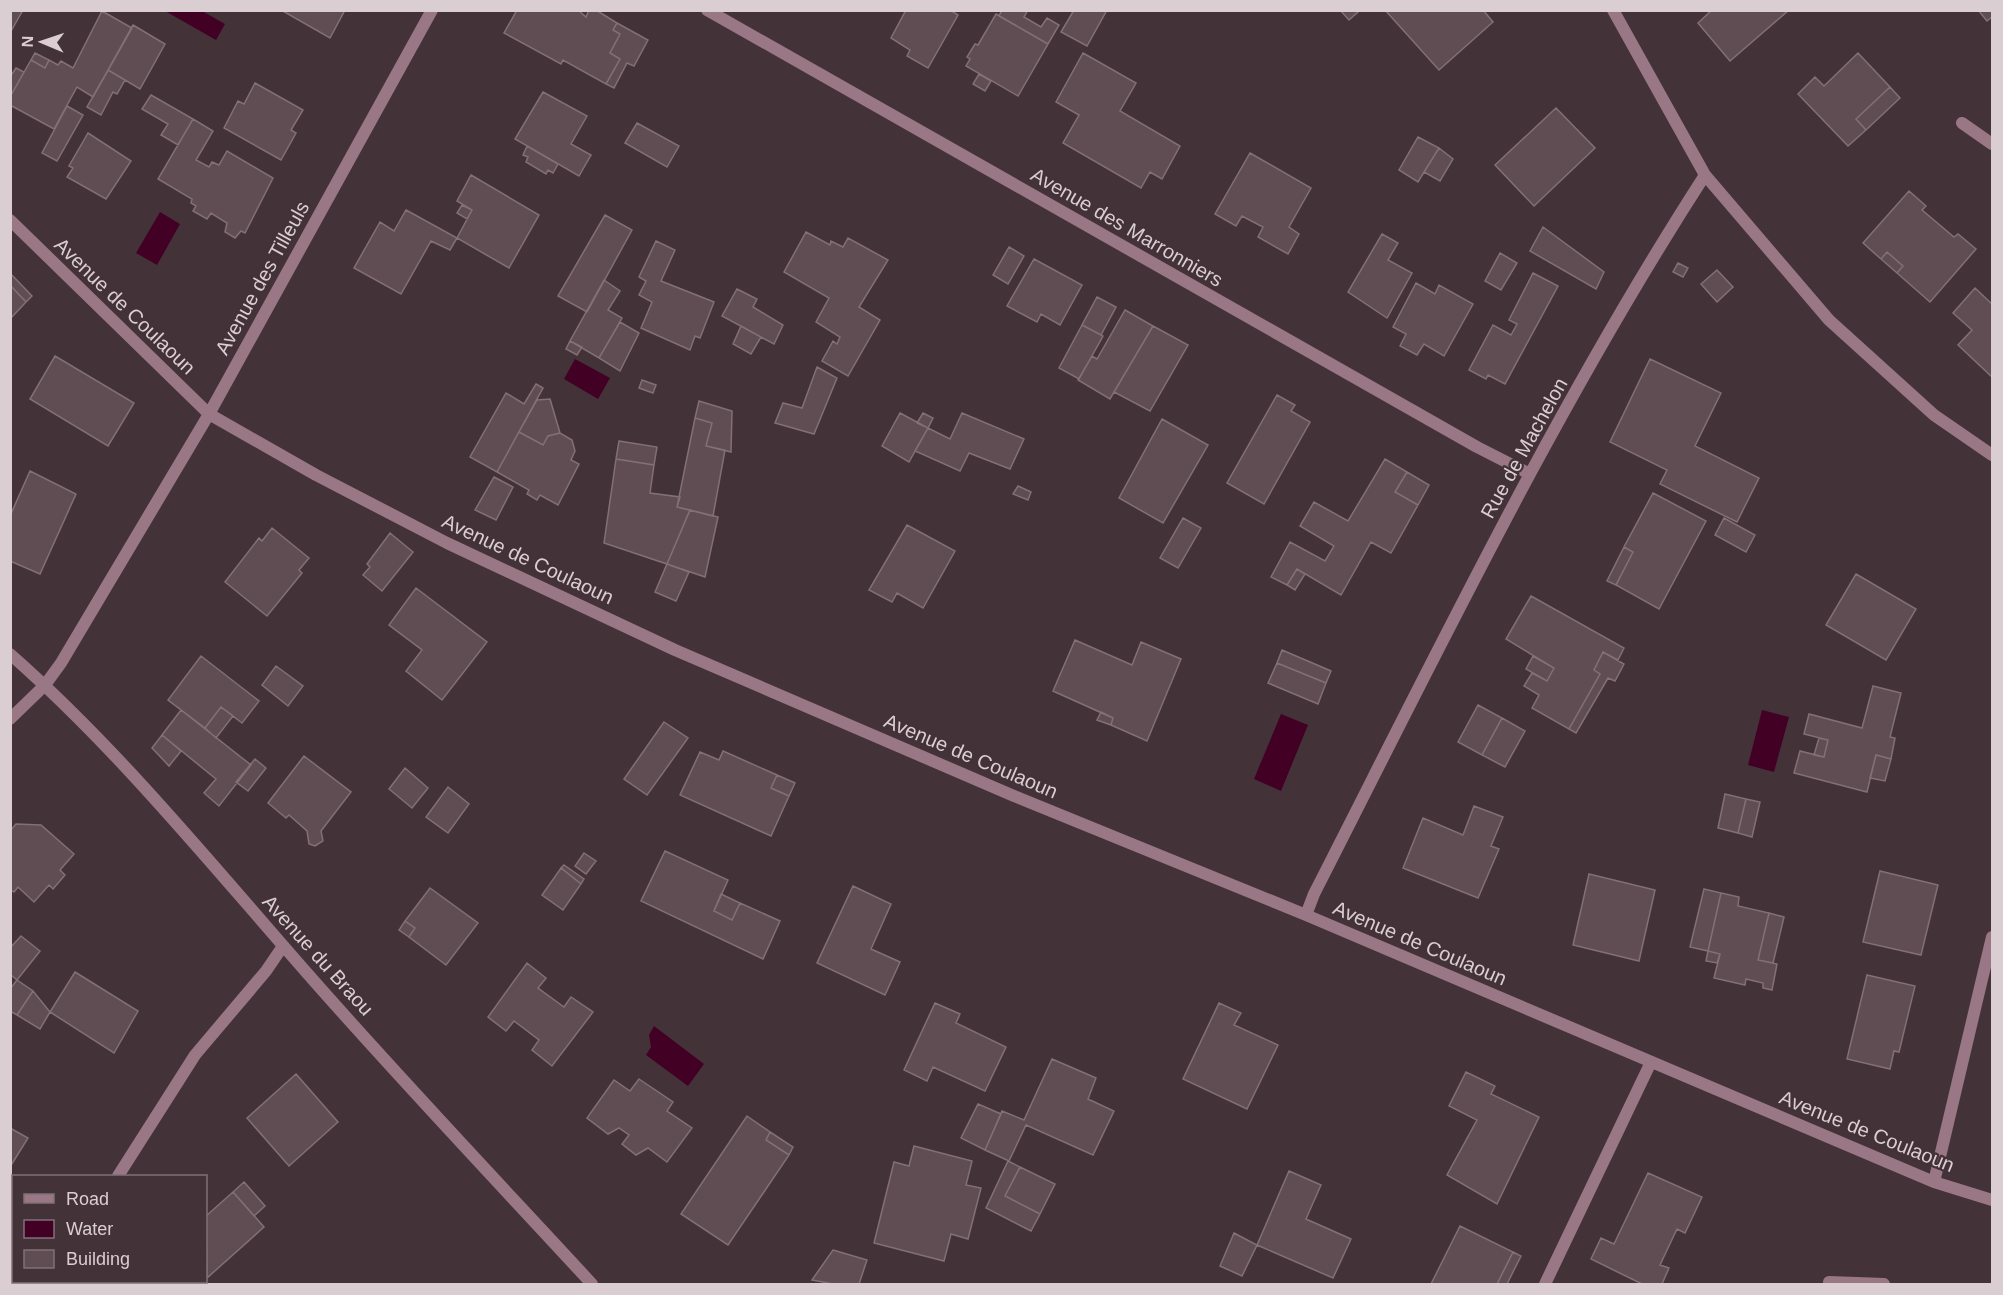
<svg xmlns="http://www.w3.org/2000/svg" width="2003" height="1295" font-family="Arial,sans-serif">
  <rect width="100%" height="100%" fill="#443239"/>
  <!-- water -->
  <path fill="#420024" d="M165,11H202L225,24L216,40Z
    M160,212L180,224L157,265L136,253Z
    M575,359L610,378L598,399L564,379Z
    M1762,710L1789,717L1774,772L1748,765Z
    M1281,714L1308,725L1281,791L1254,779Z
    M654,1026L704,1064L688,1086L646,1055L651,1047L649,1035Z"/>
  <!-- building -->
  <path fill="#604d54" stroke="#836f77" stroke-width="1.5" d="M10,10H23L10,33Z
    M281,10H345L330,38Z
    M517,10H578L586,17L589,10H596L617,23L613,30L620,34L610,53L620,59L606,84L563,60L561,64L504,33Z
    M906,10H950L958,15L928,68L907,56L910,50L891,38Z
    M1002,10H1028L1024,17L1041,27L1047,18L1059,25L1048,44L999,16Z
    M1074,10H1107L1087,46L1061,32Z
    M1340,10H1357L1358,12L1349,20Z
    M1385,10H1483L1493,22L1439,70Z
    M1712,10H1789L1730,61L1698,23Z
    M1978,10H1992V17L1987,21Z
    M102,11L132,28L93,97L77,87L54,129L10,105V97L31,60L45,68L49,60L58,65L61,61L73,68Z
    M996,14L1048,44L1018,96L966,66L970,59L967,57L975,44L978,45Z
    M617,23L648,40L634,66L627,63L614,88L606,84L620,59L610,53L620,34L613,30Z
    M133,25L165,44L140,89L108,70Z
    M35,53L49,60L45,68L31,60Z
    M1083,53L1136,83L1120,111L1180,146L1162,179L1150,172L1141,188L1063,143L1079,115L1056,102Z
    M1858,53L1890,87L1856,119L1866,130L1848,146L1798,94L1815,77L1824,86Z
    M16,68L24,72L10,97V77Z
    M108,70L125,80L117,94L113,92L101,115L87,107Z
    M979,74L991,81L985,91L973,84Z
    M255,83L303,110L291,130L296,133L281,160L224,128L238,101L244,104Z
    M1890,87L1900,98L1866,130L1856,119Z
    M543,92L587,116L571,144L591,155L579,176L515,139Z
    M151,95L193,119L178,145L161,135L168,124L142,109Z
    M67,106L83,115L57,161L42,153Z
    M1556,108L1595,148L1534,206L1495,165Z
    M193,119L213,131L196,160L209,167L212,162L219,165L227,151L273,178L245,233L241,231L235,238L225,232L227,223L211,213L207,219L193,211L196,206L191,203L192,199L158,179Z
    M637,123L679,146L667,167L625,143Z
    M88,133L131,161L106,199L67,177L73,168L69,166Z
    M1418,137L1439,148L1418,182L1399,170Z
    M527,146L558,164L553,173L548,170L546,174L526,162L528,157L523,155Z
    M1439,148L1453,159L1440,181L1424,172Z
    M1250,153L1311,188L1289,227L1299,234L1288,254L1258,237L1263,227L1242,216L1236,226L1215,214Z
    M471,175L539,215L509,268L457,238L472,210L457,201Z
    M1909,191L1926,206L1922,210L1954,237L1958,234L1976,249L1930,302L1897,273L1903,266L1887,252L1881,259L1863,243Z
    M462,205L472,210L467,219L457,213Z
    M406,210L457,238L450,250L431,241L401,294L354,268L380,222L394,231Z
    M605,215L632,230L587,312L558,296Z
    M1543,227L1604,272L1596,289L1530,251Z
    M806,232L830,245L831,241L843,247L848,238L888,260L859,307L880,320L848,376L822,361L833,341L837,344L840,337L816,322L829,298L784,272Z
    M1382,234L1398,243L1388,260L1412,273L1387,318L1348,292Z
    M656,241L675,250L661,281L714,302L700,338L695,336L690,350L641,328L652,302L639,295L646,281L639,277Z
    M1009,247L1024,256L1008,284L993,275Z
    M1887,252L1903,266L1897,273L1881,259Z
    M1500,253L1517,263L1501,290L1485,281Z
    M1034,259L1082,285L1060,325L1041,314L1037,322L1007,306Z
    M1678,263L1688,268L1683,277L1673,272Z
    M1717,270L1733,287L1717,302L1701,284Z
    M10,273L32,296L26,302L10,285Z
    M1533,273L1558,286L1505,384L1488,375L1486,379L1469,370L1493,325L1511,335L1517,324L1509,320Z
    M604,280L620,291L608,310L622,318L599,358L570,341Z
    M1416,283L1435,294L1439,285L1473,304L1444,356L1424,344L1417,355L1400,346L1406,334L1393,327Z
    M10,285L26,302L10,319Z
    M1975,288L1992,304V377L1958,345L1972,330L1953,313Z
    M737,289L757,299L753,307L783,325L774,344L722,316Z
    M1097,297L1116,307L1101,335L1082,325Z
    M1125,310L1153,326L1110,399L1078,380L1092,356L1097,359Z
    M620,322L639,333L620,371L599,358Z
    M1082,325L1103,336L1079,379L1059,368Z
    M741,326L761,337L751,354L733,344Z
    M1153,326L1188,345L1150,411L1114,392Z
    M570,341L582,347L577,355L566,349Z
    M55,356L134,403L108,446L30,399Z
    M1650,359L1721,393L1695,446L1759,478L1737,522L1660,484L1667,470L1610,442Z
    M817,367L837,378L814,434L775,423L783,403L802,408Z
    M642,380L656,385L653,393L639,388Z
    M536,384L543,388L497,472L470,457L506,393L524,404Z
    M1277,395L1295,405L1291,411L1310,422L1264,504L1227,483Z
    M550,399L560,433L548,436L543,445L519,432L537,400Z
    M699,401L732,411L731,452L706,446L712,423L695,418Z
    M900,413L928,428L909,462L882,446Z
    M923,413L933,418L928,428L917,423Z
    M962,413L1024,439L1010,469L969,453L960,471L915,451L928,428L950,439Z
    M695,418L712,423L706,446L725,450L713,516L677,507Z
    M1162,419L1208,445L1163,523L1119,498Z
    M519,432L543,445L548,436L560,433L572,440L575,451L571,460L579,464L558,505L540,495L537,500L527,494L529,490L497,472Z
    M619,441L657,447L654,465L616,459Z
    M616,459L654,465L650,493L680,497L677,507L690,510L667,564L604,543Z
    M1385,459L1407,472L1395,492L1418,505L1391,553L1371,542L1341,595L1297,569L1287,585L1271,577L1290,542L1325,561L1334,546L1300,526L1314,502L1348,521Z
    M30,471L76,494L40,574L10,561V516Z
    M1407,472L1429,485L1418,505L1395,492Z
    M494,477L513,487L496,520L475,510Z
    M1018,486L1031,492L1028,500L1013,494Z
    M1653,493L1706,521L1659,609L1616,585L1633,552L1624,547Z
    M690,510L718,517L705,577L667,564Z
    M1183,518L1201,528L1178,568L1160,558Z
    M1724,518L1755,535L1746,552L1715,535Z
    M907,525L955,551L923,608L897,593L892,602L869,590Z
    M272,528L309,558L299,570L302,573L267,616L225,582L259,538L262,541Z
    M390,533L413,552L382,591L363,575L370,567L367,564Z
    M1624,547L1633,552L1616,585L1607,581Z
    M667,564L689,572L676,601L655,592Z
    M1297,569L1305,574L1295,590L1287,585Z
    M1856,574L1916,609L1886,660L1826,625Z
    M416,588L487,642L442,700L406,671L422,650L389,625Z
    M1531,596L1624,648L1618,660L1603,652L1594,670L1600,674L1569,729L1532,708L1539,695L1524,686L1532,673L1547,681L1554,668L1506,639Z
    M1075,640L1132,665L1141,642L1181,659L1147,741L1111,725L1113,718L1053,691Z
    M1282,650L1331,671L1326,683L1277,663Z
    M1603,652L1624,664L1615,681L1608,678L1576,733L1569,729L1600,674L1594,670Z
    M201,656L259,701L242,723L221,707L205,728L168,700Z
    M1533,656L1554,668L1547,681L1526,669Z
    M1277,663L1326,683L1318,704L1268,683Z
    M276,666L303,686L288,706L262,685Z
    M1873,686L1901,693L1890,737L1895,738L1891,759L1876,755L1867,792L1794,773L1800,751L1824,757L1828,740L1804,734L1809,714L1862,728Z
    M1478,705L1502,718L1482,755L1458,742Z
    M221,707L233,716L216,738L205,728Z
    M181,710L251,765L219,806L204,793L216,779L162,735Z
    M1101,712L1113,718L1111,725L1097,720Z
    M1502,718L1525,731L1505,767L1482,755Z
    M664,722L688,738L647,795L624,779Z
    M162,735L181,751L169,766L152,748Z
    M1819,738L1828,740L1824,757L1814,755Z
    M723,751L777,775L771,788L789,796L771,836L680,795L700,752L719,760Z
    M1876,755L1891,759L1885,781L1870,778Z
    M304,756L351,792L321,831L323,841L315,846L309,844L307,831L289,815L286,818L268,803Z
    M255,759L266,768L248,791L236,782Z
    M405,768L428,788L412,808L389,789Z
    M777,775L795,783L789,796L771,788Z
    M448,787L469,804L448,833L426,817Z
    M1725,794L1746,799L1738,833L1718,828Z
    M1746,799L1760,802L1752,837L1738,833Z
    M1474,806L1503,817L1491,846L1499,849L1478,898L1403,868L1423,818L1463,835Z
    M16,824L41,825L74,854L60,870L65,875L53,889L49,885L34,902L18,887L14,892L10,889V831Z
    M665,851L728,880L714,911L732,920L740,903L780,921L763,959L641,901Z
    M584,853L596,861L586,874L575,866Z
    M564,865L584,879L581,884L561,868Z
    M561,868L581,884L563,910L542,895Z
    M1880,871L1938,885L1921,955L1863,942Z
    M1589,874L1655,890L1639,961L1573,945Z
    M853,886L891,904L871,949L900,962L885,995L817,963Z
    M430,888L478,923L446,965L409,937L415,928L405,921Z
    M1704,889L1721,893L1708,951L1690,947Z
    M1721,893L1739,897L1738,906L1769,913L1758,960L1777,964L1772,990L1763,988V983L1746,979L1745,985L1714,978L1720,954L1708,951Z
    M721,894L740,903L732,920L714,911Z
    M1769,913L1784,917L1773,963L1758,960Z
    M405,921L415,928L409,937L399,930Z
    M21,936L40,951L17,980L10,974V948Z
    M1708,951L1720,954L1717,963L1706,961Z
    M527,963L546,978L538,988L564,1007L571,997L593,1012L552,1066L532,1050L539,1040L514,1021L506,1031L488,1017Z
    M75,972L138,1011L114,1053L50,1012Z
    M1867,975L1915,986L1899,1052L1894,1051L1890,1069L1847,1059Z
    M17,980L33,991L17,1015L10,1011V989Z
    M33,991L50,1012L40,1029L17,1015Z
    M935,1003L960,1014L956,1023L1006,1047L985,1091L933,1067L927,1081L904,1070Z
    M1219,1003L1241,1013L1234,1025L1278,1045L1247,1109L1183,1079Z
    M1052,1059L1096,1078L1088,1099L1114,1111L1093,1155L1026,1125L1009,1161L985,1150L1002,1111L1024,1120Z
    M1466,1072L1495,1086L1491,1094L1539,1117L1497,1204L1447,1175L1477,1120L1449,1106Z
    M296,1074L338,1122L289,1166L247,1118Z
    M639,1079L673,1102L667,1111L692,1128L667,1162L648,1148L636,1155L622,1144L629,1135L619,1128L608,1134L587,1118L614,1080L630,1091Z
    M978,1104L1001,1114L985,1150L961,1138Z
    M747,1116L770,1132L766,1140L789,1155L728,1245L681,1214Z
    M10,1128L28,1138L10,1167Z
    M770,1132L793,1147L789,1155L766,1140Z
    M914,1146L972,1161L966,1185L981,1188L968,1239L951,1234L944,1261L874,1243L894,1162L909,1166Z
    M1008,1161L1020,1167L1005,1196L1040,1214L1031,1231L986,1208Z
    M1020,1167L1055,1184L1040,1214L1005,1196Z
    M1289,1171L1321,1185L1306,1219L1351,1239L1333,1278L1257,1245Z
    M1648,1173L1702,1197L1685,1233L1677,1229L1660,1265L1669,1268L1662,1284H1642L1591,1259L1601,1238L1614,1244Z
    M244,1182L265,1206L254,1216L233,1192Z
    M233,1192L264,1227L207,1278L206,1216Z
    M1460,1226L1513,1252L1497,1284H1431Z
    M1234,1233L1257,1245L1242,1276L1220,1266Z
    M833,1250L867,1260L859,1284H833L812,1280Z
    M1513,1252L1521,1256L1507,1284H1497Z"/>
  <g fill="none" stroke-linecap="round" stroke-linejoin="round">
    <!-- service -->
    <path stroke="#9a7785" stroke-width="12" d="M1829,1282L1884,1284
      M1545,1284L1651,1062"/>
    <!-- minor -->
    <path stroke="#9a7785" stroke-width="12" d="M707,10L1477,447L1530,474
      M1962,123L1992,144
      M1705,175L1829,320L1934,415L1992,455
      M10,220L209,414L316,475L447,543L675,650L1014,796L1306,915L1934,1182L1992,1200
      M10,654C119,750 212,865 307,973C400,1079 497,1181 592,1284
      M10,719L45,685L61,663L209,414L432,10
      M1306,915L1314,894C1438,651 1557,404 1705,175L1613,10
      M118,1176L195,1055L266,971L283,946
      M1934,1182L1992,937
      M50,1284L52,1282"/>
  </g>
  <g text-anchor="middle" stroke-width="4.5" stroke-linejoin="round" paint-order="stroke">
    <!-- street labels -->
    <g font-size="20" fill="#daced3" stroke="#443239">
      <text transform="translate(1127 227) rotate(30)" y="7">Avenue des Marronniers</text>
      <text transform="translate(262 278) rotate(-61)" y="7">Avenue des Tilleuls</text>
      <text transform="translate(125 306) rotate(44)" y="7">Avenue de Coulaoun</text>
      <text transform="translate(1524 448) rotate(-61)" y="7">Rue de Machelon</text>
      <text transform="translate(528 559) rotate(25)" y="7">Avenue de Coulaoun</text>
      <text transform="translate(971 756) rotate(23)" y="7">Avenue de Coulaoun</text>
      <text transform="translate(1420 943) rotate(23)" y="7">Avenue de Coulaoun</text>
      <text transform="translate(318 955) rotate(48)" y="7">Avenue du Braou</text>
      <text transform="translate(1867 1131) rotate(22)" y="7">Avenue de Coulaoun</text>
    </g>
  </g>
  <!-- border -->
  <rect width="2003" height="1295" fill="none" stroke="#daced3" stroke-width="24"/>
  <!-- legend -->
  <rect x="12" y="1175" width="195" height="108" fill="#443239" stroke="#807077" stroke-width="1.5"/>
  <rect x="24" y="1194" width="30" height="9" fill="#9a7785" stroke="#807077" stroke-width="1.5"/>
  <text x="66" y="1205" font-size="18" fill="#daced3">Road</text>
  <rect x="24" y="1220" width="30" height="18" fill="#420024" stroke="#807077" stroke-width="1.5"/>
  <text x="66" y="1235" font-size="18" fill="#daced3">Water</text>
  <rect x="24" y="1250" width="30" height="18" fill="#604d54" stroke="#807077" stroke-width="1.5"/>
  <text x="66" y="1265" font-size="18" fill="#daced3">Building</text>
  <!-- north arrow -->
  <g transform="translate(42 42) rotate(272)" stroke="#443239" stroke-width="4.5" paint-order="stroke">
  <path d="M0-4.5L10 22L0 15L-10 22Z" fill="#daced3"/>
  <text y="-9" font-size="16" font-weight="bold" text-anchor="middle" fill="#daced3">N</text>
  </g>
</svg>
